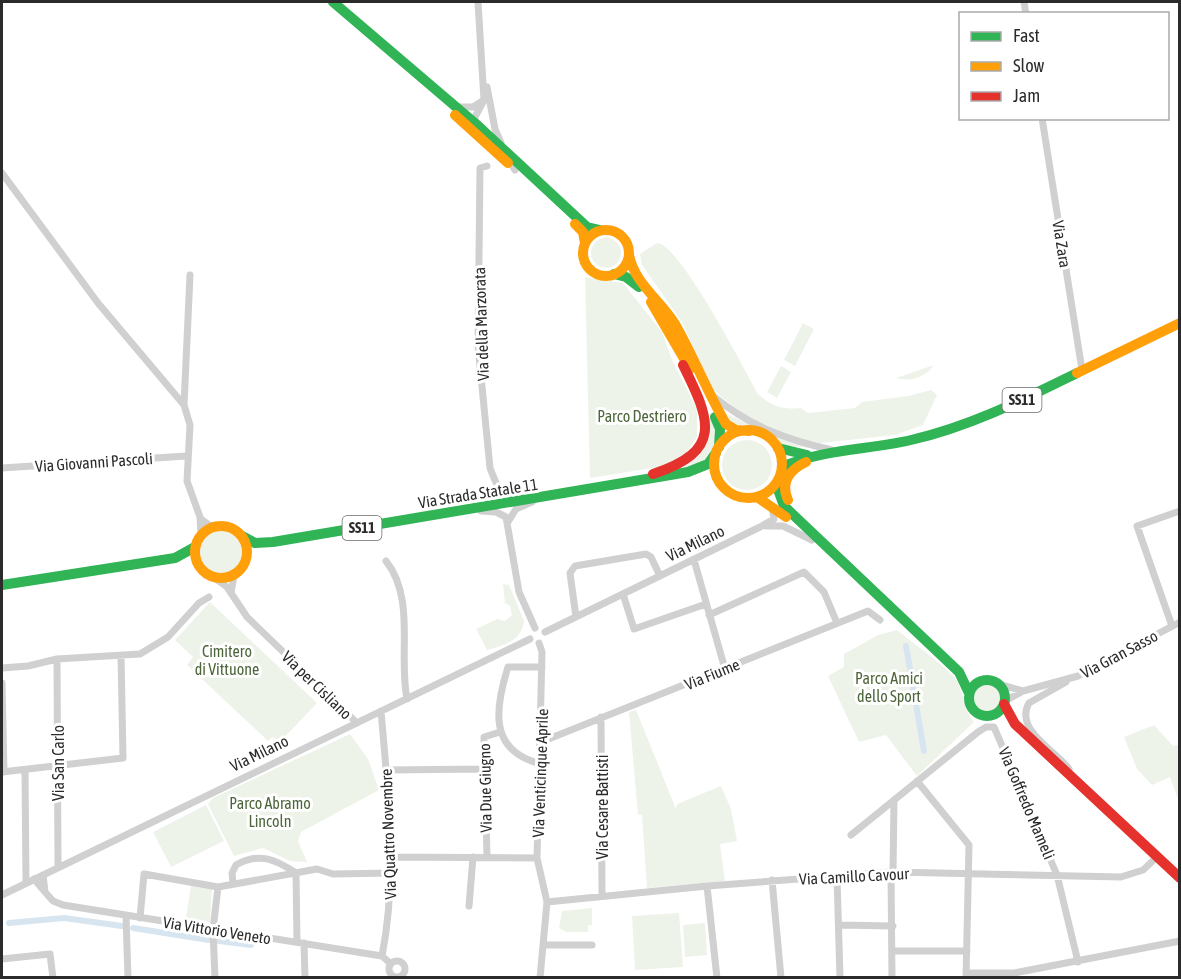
<svg xmlns="http://www.w3.org/2000/svg" width="1181" height="979" font-family="'Asap Condensed',sans-serif">
  <rect width="100%" height="100%" fill="#fff"/>
  <!-- green -->
  <path fill="#eef3ea" d="M591 253a15 15 0 1 1 30 0a15 15 0 1 1-30 0Z
    M657,243C680,244 744,369 758,394C772,406 781,410 801,408L808,413L855,408L862,402L908,396L931,390L937,395L923,425L895,435L820,443L807,442L751,421L713,390L682,322L642,265L640,254Z
    M585,277L623,283L662,332L672,360L697,409V437L683,457L659,467L590,478Z
    M803,323L814,329L795,366L784,360Z
    M934,365C924,378 912,382 896,378Z
    M781,366L791,372L777,398L767,392Z
    M727,414L781,439L814,448L785,446L761,432L730,423Z
    M711,415C720,449 716,458 683,468L688,464Z
    M722 465a25 25 0 1 1 50 0a25 25 0 1 1-50 0Z
    M200 552a21 21 0 1 1 42 0a21 21 0 1 1-42 0Z
    M503,584L509,585L524,621C522,640 504,646 487,650L476,629L497,619L505,621L512,615L510,606L505,603Z
    M210,602L317,703L279,743L273,737L268,741L187,665L193,657L175,640Z
    M897,630C915,645 937,659 953,676C965,689 961,705 974,722L917,776L886,735L859,742L828,676L844,667V654L878,635Z
    M973 699a14 14 0 1 1 28 0a14 14 0 1 1-28 0Z
    M636,710L676,809L677,804L721,786L731,809L737,841L720,844L725,881L647,888L642,815H638L629,712Z
    M1154,725L1173,746L1179,744V802L1170,777L1152,785L1137,769L1124,737Z
    M350,734L368,759L379,790L301,832L298,841L307,862L290,861L263,848L234,856L208,804L213,798Z
    M206,805L224,841L171,867L153,832Z
    M191,885L212,888L210,922L186,918Z
    M592,908V925L588,926V932H566L559,928L562,911Z
    M679,913L683,967L635,970L632,916Z
    M705,923L707,955L685,957L683,925Z"/>
  <g fill="none" stroke-linecap="round" stroke-linejoin="round">
    <!-- canal -->
    <path stroke="#d6e5f0" stroke-width="6" d="M906,646L924,751
      M9,923L64,918L122,926
      M133,928L209,940
      M219,941L251,945"/>
    <!-- street -->
    <path stroke="#d0d0d0" stroke-width="7" d="M1024,2L1026,14
      M487,87L495,129L501,143
      M458,107H473L484,100
      M1042,118L1082,370
      M476,126L475,117L484,100L478,2
      M508,159L515,170
      M487,166L480,168L478,346L490,468C496,483 499,496 516,498
      M2,173L98,303L184,405L190,425L187,481L200,517L201,535
      M713,396C749,426 787,440 832,450
      M184,405L190,275
      M2,468L186,456
      M481,511L496,512L506,517L519,592L535,628
      M201,519L209,525L218,526
      M508,522L516,509L532,502
      M766,526H783L812,540
      M694,560L725,669
      M386,561C416,599 398,655 407,699
      M216,579L227,587L247,617L357,723
      M231,593L234,576
      M623,594L634,629L706,604
      M709,615L804,572L824,592L837,623
      M576,617L570,573L575,566L646,554L651,557L660,576
      M1172,626L1137,526L1180,511
      M545,632L760,527L774,519L772,507
      M539,643L542,652L537,858L547,902L540,978
      M57,659L58,867
      M2,668L28,666L57,659L140,654L168,637L199,603L209,597
      M1066,682L1029,703C1014,730 1055,750 1069,769
      M2,683L4,772
      M999,684L1023,691
      M1005,701L1023,691L1078,676L1180,622
      M381,711C388,793 398,875 382,956
      M601,717L602,896
      M541,742L868,611L880,620
      M541,764C488,751 495,708 508,667H542
      M25,770L26,883
      M386,770L484,769
      M2,772L123,758L121,656
      M917,781L969,845L966,978
      M851,835L978,732L986,727H994L1057,875L1078,962
      M487,856L484,737L500,732
      M391,857L537,858
      M891,872L892,978
      M893,872L894,800
      M296,873L297,942
      M837,877L840,978
      M34,879L45,892L43,875
      M772,880L781,978
      M233,884L232,873L236,865C259,852 275,859 296,873
      M707,886L717,978
      M45,892L53,901L63,905L382,956L391,964
      M2,895L530,639
      M547,902L707,886L891,872L1121,877L1143,870L1157,857
      M469,906L473,857
      M126,916L128,978
      M140,918L144,874L218,887L317,869L333,874L392,873
      M839,925L893,926
      M304,943L305,978
      M543,945H592
      M893,951H967
      M2,959L50,954L53,978
      M389 969a8 8 0 1 1 16 0a8 8 0 1 1-16 0Z
      M966,973H1014L1180,941
      M215,978L213,930L218,887"/>
    <!-- fast -->
    <path stroke="#30b455" stroke-width="10" d="M333,2L476,124L587,227L600,230
      M614,274L626,277L639,287
      M715,417L720,429L719,447
      M778,448L807,455
      M782,467C823,449 868,450 911,440C971,426 1022,400 1077,373
      M776,484L784,506L959,672L969,693
      M242,536L255,543L273,542L688,472L708,464L716,453
      M2,585L175,558L195,547
      M969 698a18 18 0 1 1 36 0a18 18 0 1 1-36 0Z"/>
    <!-- slow -->
    <path stroke="#ff9f0a" stroke-width="10" d="M455,115L508,163
      M575,224L583,232L585,243
      M583 253a23 23 0 1 1 46 0a23 23 0 1 1-46 0Z
      M629,255C634,283 661,301 675,324C694,357 707,392 726,424L736,430L749,431
      M651,302L690,369
      M1077,373L1180,323
      M714 464a34 34 0 1 1 68 0a34 34 0 1 1-68 0Z
      M757,497L786,517
      M788,500C780,482 789,470 806,462
      M195 552a26 26 0 1 1 52 0a26 26 0 1 1-52 0Z"/>
    <!-- jam -->
    <path stroke="#e5322d" stroke-width="10" d="M653,474C723,451 711,421 683,365
      M1004,704L1015,724L1180,878"/>
  </g>
  <g text-anchor="middle" stroke-width="6" stroke-linejoin="round" paint-order="stroke">
    <!-- shield labels -->
    <g fill="#fff" stroke="#6b6b6b" stroke-width="1.5">
      <rect x="1002.5" y="388" width="39" height="24" rx="4.5"/>
      <rect x="342.5" y="516" width="39" height="24" rx="4.5"/>
    </g>
    <g font-size="15" font-weight="bold" fill="#2b2b2b">
      <text x="1022" y="405">SS11</text>
      <text x="362" y="533">SS11</text>
    </g>
    <!-- street labels -->
    <g font-size="16" fill="#2b2b2b" stroke="#fff">
      <text transform="translate(1062 244) rotate(81)" y="6">Via Zara</text>
      <text transform="translate(481 324) rotate(-92)" y="6">Via della Marzorata</text>
      <text transform="translate(94 462) rotate(-4)" y="6">Via Giovanni Pascoli</text>
      <text transform="translate(478 493) rotate(-9)" y="6">Via Strada Statale 11</text>
      <text transform="translate(695 543) rotate(-26)" y="6">Via Milano</text>
      <text transform="translate(1119 654) rotate(-28)" y="6">Via Gran Sasso</text>
      <text transform="translate(712 674) rotate(-22)" y="6">Via Fiume</text>
      <text transform="translate(317 685) rotate(44)" y="6">Via per Cisliano</text>
      <text transform="translate(259 753) rotate(-26)" y="6">Via Milano</text>
      <text transform="translate(58 763) rotate(-90)" y="6">Via San Carlo</text>
      <text transform="translate(540 773) rotate(-88)" y="6">Via Venticinque Aprile</text>
      <text transform="translate(485 788) rotate(-91)" y="6">Via Due Giugno</text>
      <text transform="translate(1027 803) rotate(67)" y="6">Via Goffredo Mameli</text>
      <text transform="translate(602 807) rotate(-90)" y="6">Via Cesare Battisti</text>
      <text transform="translate(388 834) rotate(-92)" y="6">Via Quattro Novembre</text>
      <text transform="translate(854 876) rotate(-3)" y="6">Via Camillo Cavour</text>
      <text transform="translate(217 930) rotate(9)" y="6">Via Vittorio Veneto</text>
    </g>
    <!-- park labels -->
    <g font-size="16" fill="#4d653a" stroke="#fff">
      <text x="642" y="422">Parco Destriero</text>
      <text x="227" y="657">Cimitero<tspan x="227" dy="18">di Vittuone</tspan></text>
      <text x="889" y="684">Parco Amici<tspan x="889" dy="18">dello Sport</tspan></text>
      <text x="270" y="809">Parco Abramo<tspan x="270" dy="18">Lincoln</tspan></text>
    </g>
  </g>
  <!-- border -->
  <rect width="1181" height="979" fill="none" stroke="#2b2b2b" stroke-width="6"/>
  <!-- legend -->
  <rect x="959" y="12" width="210" height="108" fill="#ffffff" stroke="#aaaaaa" stroke-width="1.5"/>
  <rect x="971" y="32" width="30" height="9" fill="#30b455" stroke="#aaaaaa" stroke-width="1.5"/>
  <text x="1013" y="42" font-size="18" fill="#2b2b2b">Fast</text>
  <rect x="971" y="62" width="30" height="9" fill="#ff9f0a" stroke="#aaaaaa" stroke-width="1.5"/>
  <text x="1013" y="72" font-size="18" fill="#2b2b2b">Slow</text>
  <rect x="971" y="92" width="30" height="9" fill="#e5322d" stroke="#aaaaaa" stroke-width="1.5"/>
  <text x="1013" y="102" font-size="18" fill="#2b2b2b">Jam</text>
</svg>
